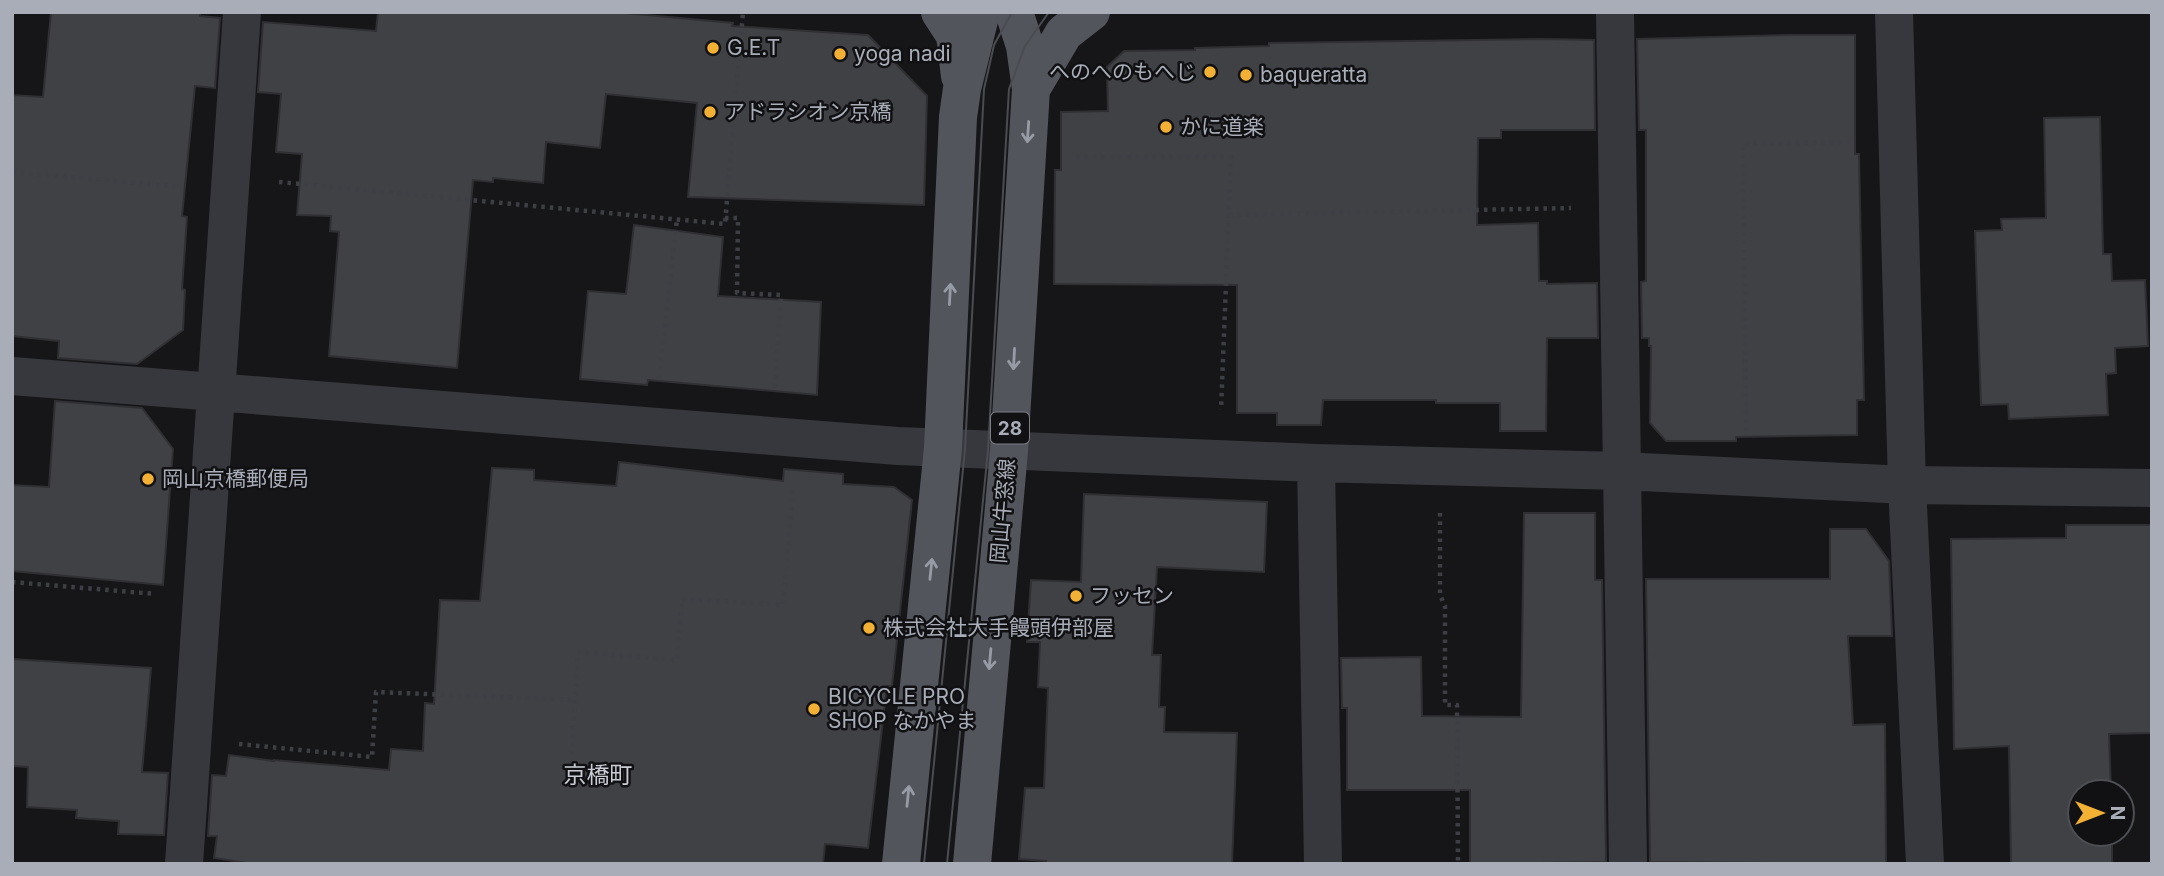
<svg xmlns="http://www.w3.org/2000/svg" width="2164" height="876" font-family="Inter,'Noto Sans JP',sans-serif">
  <rect width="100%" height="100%" fill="#161618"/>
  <!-- building -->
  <path fill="#404145" stroke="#303034" stroke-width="2" d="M51,12H200V16L220,18L215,88L195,86L182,216L187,217L182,289L185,290L183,330L137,364L58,358L59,341L12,336V95L43,97Z
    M378,12H614L733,23L732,26L868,35L927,96L924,205L688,197L697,103L606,94L600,148L546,142L543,183L493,178V182L473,180L457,368L329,356L339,232L330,231L331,216L297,215L302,154L276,152L281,94L258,92L263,22L376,31Z
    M1789,35H1855V154H1859L1864,400H1857V435L1736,437V441H1666L1650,423L1651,346H1649V338H1642L1641,282L1646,281V130H1639L1637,39Z
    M1542,39L1594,40L1595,130H1501V138H1478L1477,225L1538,223L1539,281H1547V284L1597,283L1598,338H1547L1546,431H1500V403H1436V400H1323L1321,425H1277V413H1237V285L1054,284L1055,170H1061V112L1108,111L1107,67L1124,51L1195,50V48L1269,46V43Z
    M2100,117L2103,254H2111L2112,281L2145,280L2148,346L2115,348L2116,373L2106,374L2108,415L2009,419L2008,404L1981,405L1975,231L2002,230L2001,219L2046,218L2044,118Z
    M634,225L723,237L718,296L821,302L817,395L648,380L647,385L580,379L588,291L626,294Z
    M55,401L142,408L173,449L163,585L12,571V485L49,487Z
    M619,462L783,481L784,469L843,474V484L894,487L912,500L892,686H887L868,848L825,844L823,864H254L214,858L217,836H208L212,775L226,776L229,755L274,761V760L389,770L391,749L423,751L425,703L434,704L440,600L480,601L492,468L534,470V480L616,486Z
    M1084,494L1267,502L1264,572L1157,567L1152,655H1161L1159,707H1165L1164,732L1237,733L1232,864H1045L1046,861L1019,859L1025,788H1044L1048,688L1038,687L1040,642H1027L1031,580L1081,582Z
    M1524,513H1595V580H1602L1606,862L1470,864V790H1347V708H1342L1341,658L1421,657L1422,716L1521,717Z
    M2066,525H2152V733L2109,734L2111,792H2080V834H2112V864H2011L2009,746L1954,749L1951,539L2066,538Z
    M1830,529H1866L1889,561L1892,636H1848L1853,725L1885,724L1886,864L1650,862L1646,579H1830Z
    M12,659L151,668L142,772L168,773L164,835L118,834L119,821L76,818L77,810L27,807L28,767L12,766Z"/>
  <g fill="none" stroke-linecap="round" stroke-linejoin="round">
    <!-- path -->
    <path stroke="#3d3f44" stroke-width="4.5" stroke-dasharray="3.5 5" stroke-linecap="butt" d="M1076,157H1231L1221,410
      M12,172L181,187
      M279,182L725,224L743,12
      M1229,215L1571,208
      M725,218H738L737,293L781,295L775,389
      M659,378L677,219
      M1746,431L1743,144L1850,142
      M1440,513V595L1445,606V705H1457L1458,864
      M12,582L156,594
      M239,744L372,757L376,692L576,700
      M570,780L578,652L677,660L682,599L783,605L793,487"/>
    <!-- minor -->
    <path stroke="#37383d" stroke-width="38" d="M1615,12L1628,864
      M1894,12L1907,485L1925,864
      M12,376L898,446L1316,463L1621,471L1907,485L2152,488
      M1316,463L1323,864
      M184,864L242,12"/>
    <!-- primary -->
    <path stroke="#53555c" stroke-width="38" d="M940,12L955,35L960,76
      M1014,12L1025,46L1031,89
      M901,864L943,448L958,117L962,89L981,12
      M972,864L1009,451L1031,89L1064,33L1091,12"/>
    <!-- tram -->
    <path stroke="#4a4c52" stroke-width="2" d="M924,864L965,449L984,89L994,45L1012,12
      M947,864L988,450L1009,89L1025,46L1049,12"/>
  </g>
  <!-- one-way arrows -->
  <defs><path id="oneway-shaft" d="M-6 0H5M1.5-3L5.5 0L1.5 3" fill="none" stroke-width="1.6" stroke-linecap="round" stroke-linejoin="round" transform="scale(1.75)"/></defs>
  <g stroke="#979ba6">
    <use href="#oneway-shaft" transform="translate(1028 132) rotate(94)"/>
    <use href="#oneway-shaft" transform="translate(950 294) rotate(-87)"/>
    <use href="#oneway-shaft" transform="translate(1014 359) rotate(93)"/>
    <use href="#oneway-shaft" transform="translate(931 569) rotate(-84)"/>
    <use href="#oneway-shaft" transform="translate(990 659) rotate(95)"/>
    <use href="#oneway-shaft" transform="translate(908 796) rotate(-84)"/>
  </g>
  <!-- markers -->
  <g fill="#f2b134" stroke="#111113" stroke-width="2.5">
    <circle cx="713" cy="48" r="7"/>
    <circle cx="840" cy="54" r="7"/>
    <circle cx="1210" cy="72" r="7"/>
    <circle cx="1246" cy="75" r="7"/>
    <circle cx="710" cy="112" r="7"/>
    <circle cx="1166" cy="127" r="7"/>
    <circle cx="148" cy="479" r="7"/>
    <circle cx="1076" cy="596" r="7"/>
    <circle cx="869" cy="628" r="7"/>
    <circle cx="814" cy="709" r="7"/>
  </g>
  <g text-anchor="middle" stroke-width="5" stroke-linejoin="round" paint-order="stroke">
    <!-- shield labels -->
    <rect fill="#111113" stroke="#7b7e86" stroke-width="2" x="991" y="412.5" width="38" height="31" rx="5"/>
    <g font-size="19" font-weight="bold" fill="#a8adb8">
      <text x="1010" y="435">28</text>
    </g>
    <!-- poi labels -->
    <g font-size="21" fill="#a8adb8" stroke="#111113" text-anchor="start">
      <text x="727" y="55">G.E.T</text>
      <text x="854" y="61">yoga nadi</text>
      <text x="1196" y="79" text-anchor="end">へのへのもへじ</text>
      <text x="1260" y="82">baqueratta</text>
      <text x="724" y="119">アドラシオン京橋</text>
      <text x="1180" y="134">かに道楽</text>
      <text x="162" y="486">岡山京橋郵便局</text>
      <text x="1090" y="603">フッセン</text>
      <text x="883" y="635">株式会社大手饅頭伊部屋</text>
      <text x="828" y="704">BICYCLE PRO<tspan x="828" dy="24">SHOP なかやま</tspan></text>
    </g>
    <!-- street labels -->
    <g font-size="21" fill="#a8adb8" stroke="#111113">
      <text transform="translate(1003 511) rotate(-85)" y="7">岡山牛窓線</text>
    </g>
    <!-- neighbourhood labels -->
    <g font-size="23" fill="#c9ccd4" stroke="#111113">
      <text x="598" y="783">京橋町</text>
    </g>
  </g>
  <!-- border -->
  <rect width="2164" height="876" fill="none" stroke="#a8adb8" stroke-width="28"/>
  <!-- north arrow -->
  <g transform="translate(2101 813) rotate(90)"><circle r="33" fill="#111113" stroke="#4d4f55" stroke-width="2"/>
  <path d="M0-5L12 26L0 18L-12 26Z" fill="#f2b134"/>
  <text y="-10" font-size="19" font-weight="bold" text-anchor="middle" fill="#a8adb8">N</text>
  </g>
</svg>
